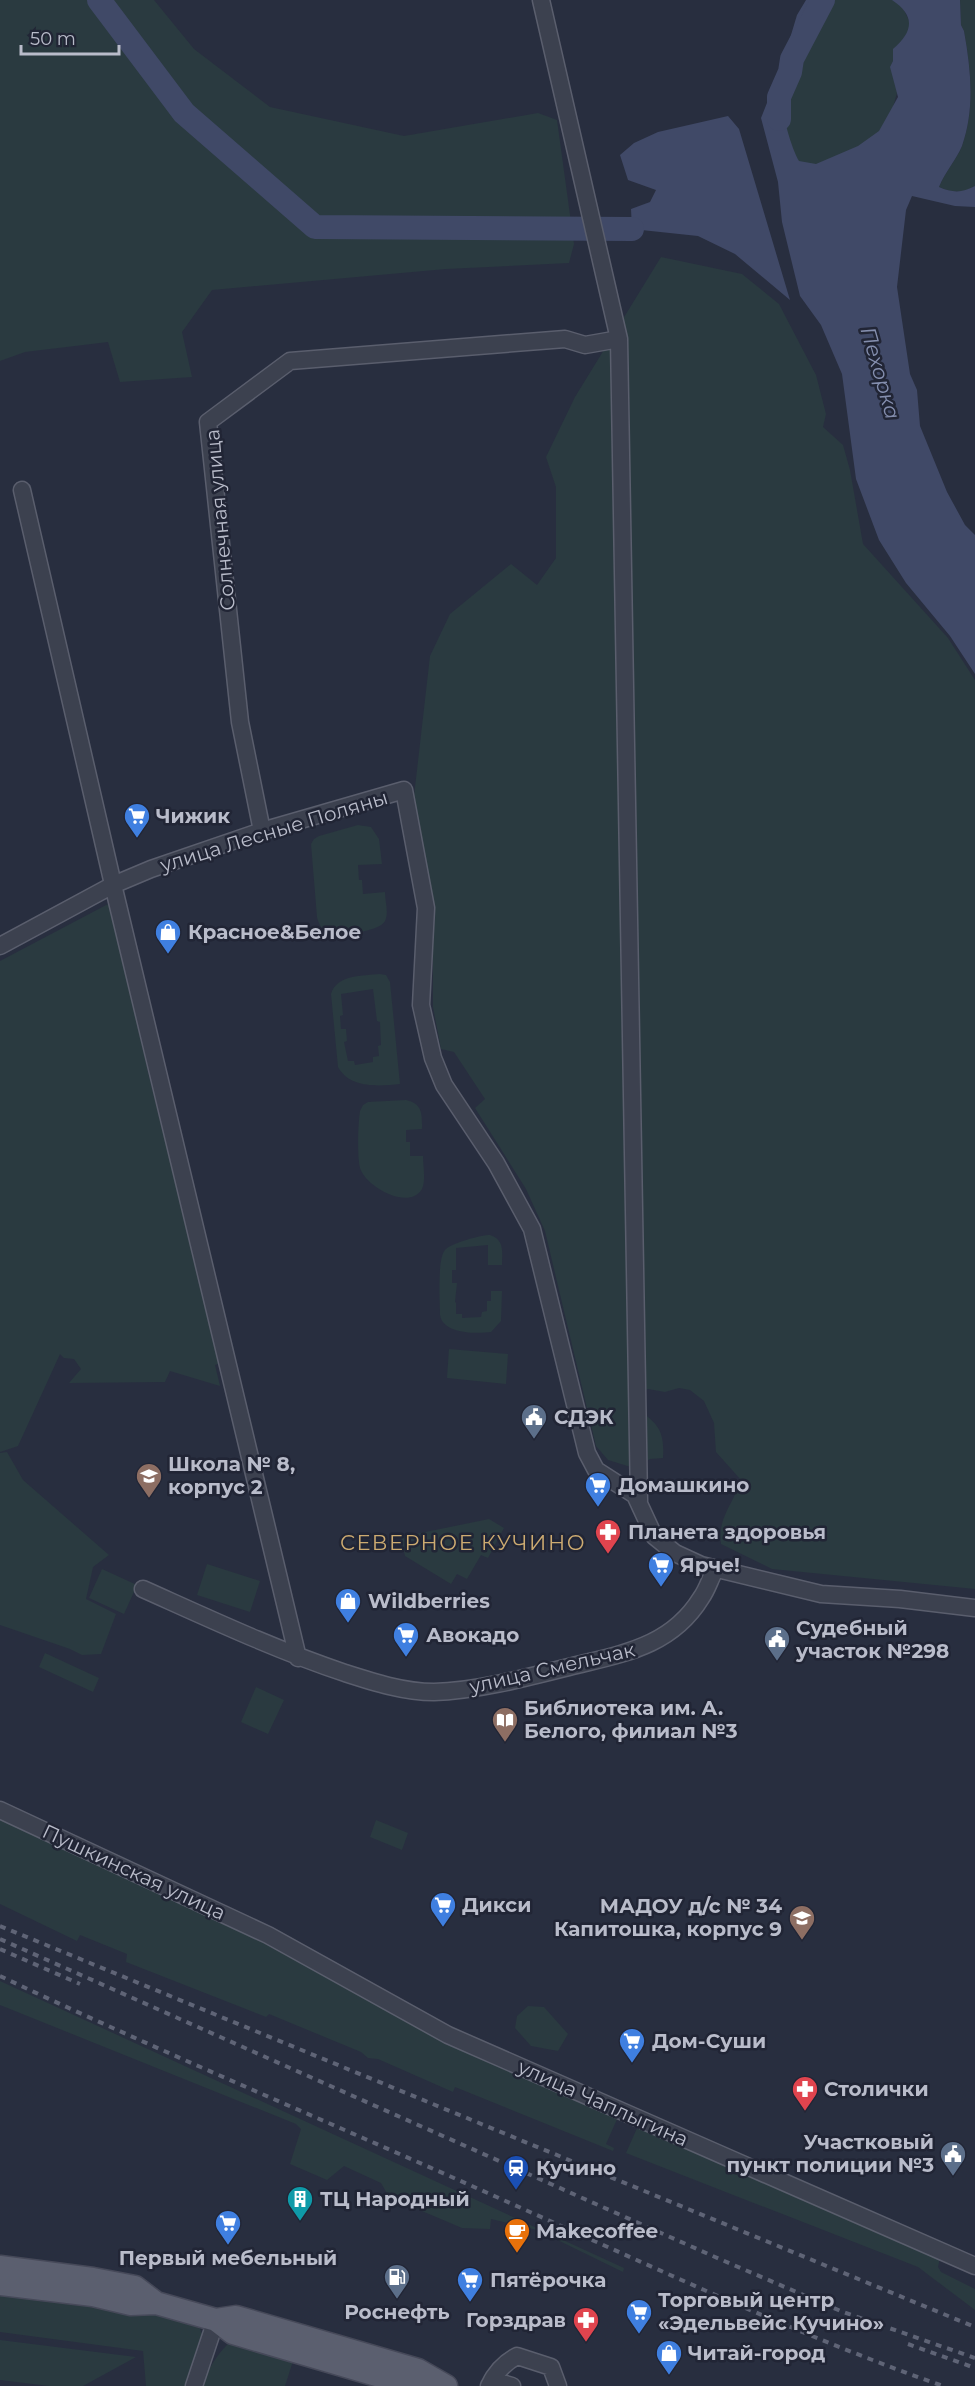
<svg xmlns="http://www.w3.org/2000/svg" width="975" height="2386" font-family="Montserrat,sans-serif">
  <rect width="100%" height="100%" fill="#282e3f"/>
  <!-- green -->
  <path fill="#2a3a40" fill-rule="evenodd" d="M0,0H154L194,49L270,107L404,136L538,113L557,120L574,244L569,263L446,269L212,290L182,332L192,377L120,382L108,342L25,352L0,361Z
    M834,0H897L900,1L914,32L886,132L851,152L808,169L792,156L784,122L782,96L801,50L820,17Z
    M960,0H975V186C961,194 954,193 939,187C945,172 956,160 962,146C975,109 971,70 964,31L961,25Z
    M661,257L742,274L779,304L816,375L826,414L823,427L843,445L850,470L863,544L948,638L975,680V1589L772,1569L721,1544C717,1518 734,1503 741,1480L716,1452L714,1423L704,1401L690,1390L679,1388L665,1392L648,1389L636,1394L635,1408C657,1422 665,1430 663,1458L650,1459L634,1468L608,1460L596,1446L545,1231L526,1189L475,1108L485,1099L454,1052L441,1049L433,1007V896L423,870L413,805L430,656L450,614L511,564L537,585L556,558V487L546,457L575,397Z
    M358,825L371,827L379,839L382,864L358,865L359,880H362L363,894L385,892C385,901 389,913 385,921C379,932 338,937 327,932C322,930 318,923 317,917L311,844L314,839L319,836Z
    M110,903L149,1076L221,1363L215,1365L220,1386L170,1371L165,1382L69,1383L81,1369L74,1359L64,1358L60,1354L18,1446L0,1452V961Z
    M380,974L386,975L390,982L400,1084C380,1086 350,1089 338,1067L331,994C337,974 363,976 380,974ZM373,989L377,1021L380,1022L381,1045L378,1046L379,1056L373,1057V1062L355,1065L354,1061H348L344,1042L347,1041L346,1029H341L340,1016L343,1015L341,994Z
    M406,1100C423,1104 422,1114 422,1129L406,1130V1142H410V1156H423C423,1165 426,1181 422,1189C409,1211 366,1187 360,1168C357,1155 358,1125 360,1111L363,1105L368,1102Z
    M490,1235C505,1240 502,1252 502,1265H488V1245L456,1248V1270H452V1283H457L455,1302L456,1303V1314H462V1318L481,1317L482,1312L487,1311V1301H491V1291H502L501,1321L491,1332C476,1334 443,1334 440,1315C440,1302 437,1259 445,1250C451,1243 481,1235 490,1235Z
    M449,1349L508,1354L506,1384L447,1378Z
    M7,1452L23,1480L109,1555L93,1567L86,1599L116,1614L101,1654L82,1655L70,1649L0,1625V1453Z
    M489,1519L504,1528L488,1558L481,1555L467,1579L457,1574L451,1584L405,1556L401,1537Z
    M207,1564L260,1581L250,1612L197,1595Z
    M102,1569L137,1585L124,1614L89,1598Z
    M45,1653L99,1678L93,1692L39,1667Z
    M256,1687L284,1700L268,1734L241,1722Z
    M0,1816L272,1943L618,2117L606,2144L614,2148L613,2151L455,2087L453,2092L378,2059L368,2058L361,2052L269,2014L266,2017L126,1962L127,1954L80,1935L77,1941L0,1904Z
    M376,1820L408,1833L402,1850L370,1837Z
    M0,1981L624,2268L623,2272L537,2230L491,2219L490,2229L462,2228L389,2197L381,2183L344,2166L327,2180L290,2164L301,2129L296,2124L0,2005Z
    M528,2006L544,2007L568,2034L558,2051L531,2046L515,2028L517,2016Z
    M638,2126L940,2258L938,2267L941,2272L975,2289V2310L918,2267L626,2153Z
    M0,2287L92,2298L198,2324L203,2336L187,2386H146L143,2351L0,2332Z
    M0,2340L136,2357L83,2386H49L0,2380Z
    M232,2340L295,2355L285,2386H202C207,2369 219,2352 232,2340Z"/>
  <!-- water -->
  <path fill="#404967" d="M806,0H825C813,18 782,78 782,98C782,115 791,147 799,161L816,164L858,146L879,131L898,97L890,67L893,61V49C913,32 916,16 892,0H960L961,25L964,31C971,70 975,109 962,146C956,160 945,172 939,187C953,193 962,193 975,186V207L955,206L912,196L906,210L897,287L910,374L917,390L920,426L947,492L965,525L975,535V674L950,636L906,583L879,540L856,479L842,374L821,325L800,296L782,222L778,182L761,118L782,65L797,15Z
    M728,116L739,129L790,300L735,254L698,236L632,229L631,209L650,202L656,190L628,180L620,155L634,143L658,132Z"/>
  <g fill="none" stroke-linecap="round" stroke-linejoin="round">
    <!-- river -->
    <path stroke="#404967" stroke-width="24" d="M99,0L184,113L315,227L632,229
      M779,119V97L790,72L792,59L823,0"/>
    <!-- minor casing -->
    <g stroke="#5a5e6d" stroke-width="19">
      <path id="minor" d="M541,0L619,339L639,1501
        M22,490L115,893L298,1658
        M262,831L240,722L208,422L290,361L565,339L585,345L619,339
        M0,946L113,885L151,869L262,831L404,790L426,908L421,1005L433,1058L444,1085L496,1163L532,1229L587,1453L596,1470L635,1495L654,1536L675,1553L701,1565L821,1594L900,1599L975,1608
        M143,1589C210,1619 276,1650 345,1673C373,1682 404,1692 434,1692C478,1691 533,1676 577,1665C626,1653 672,1645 701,1598C707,1590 710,1579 715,1570
        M0,1810L268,1935L448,2035L975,2266
        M492,2380L512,2386
        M194,2386L216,2320
        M489,2386C495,2373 504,2363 517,2356L551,2367L558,2386"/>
    </g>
    <!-- major casing -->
    <g stroke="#464959" stroke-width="25">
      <path id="major" d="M0,2267L93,2279L135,2287L156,2303
        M0,2284L93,2295L131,2304L156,2303L216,2320L233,2333L414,2386
        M216,2320L236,2317L418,2370L446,2386"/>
    </g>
    <!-- minor -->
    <use href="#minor" stroke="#3c414f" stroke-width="16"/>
    <!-- major -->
    <use href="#major" stroke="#5b5f6f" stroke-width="22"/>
    <!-- rail -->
    <path stroke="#5f6476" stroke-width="4" stroke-dasharray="6 6" stroke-linecap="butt" d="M0,1926L975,2327
      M0,1939L715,2257L843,2312L975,2358
      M0,1949L80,1984
      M0,1976C165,2054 334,2124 501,2199C647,2264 792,2333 943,2386
      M908,2344L975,2368"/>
  </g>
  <!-- icons -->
  <defs>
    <g id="supermarket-pin" transform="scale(1.35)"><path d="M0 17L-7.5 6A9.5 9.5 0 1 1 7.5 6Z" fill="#3f7fe0" stroke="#212535"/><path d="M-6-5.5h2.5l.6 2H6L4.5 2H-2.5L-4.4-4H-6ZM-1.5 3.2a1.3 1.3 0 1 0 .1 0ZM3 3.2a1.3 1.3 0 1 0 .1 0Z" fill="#fff"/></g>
    <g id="shop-pin" transform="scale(1.35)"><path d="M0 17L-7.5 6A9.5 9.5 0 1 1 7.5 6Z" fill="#3f7fe0" stroke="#212535"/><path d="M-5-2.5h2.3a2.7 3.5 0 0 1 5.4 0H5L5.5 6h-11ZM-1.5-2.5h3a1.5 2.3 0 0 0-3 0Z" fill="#fff"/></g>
    <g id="civic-pin" transform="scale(1.35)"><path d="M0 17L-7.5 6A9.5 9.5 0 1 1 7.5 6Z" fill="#5c6f8a" stroke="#212535"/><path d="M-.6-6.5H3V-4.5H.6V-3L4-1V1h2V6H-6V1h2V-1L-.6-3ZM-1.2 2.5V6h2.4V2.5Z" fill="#fff"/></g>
    <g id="school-pin" transform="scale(1.35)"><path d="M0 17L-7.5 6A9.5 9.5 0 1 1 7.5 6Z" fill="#8d6e63" stroke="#212535"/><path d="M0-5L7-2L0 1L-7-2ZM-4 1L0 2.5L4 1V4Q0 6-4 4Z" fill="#fff"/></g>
    <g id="pharmacy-pin" transform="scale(1.35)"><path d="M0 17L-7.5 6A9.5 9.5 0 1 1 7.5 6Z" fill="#e0444e" stroke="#212535"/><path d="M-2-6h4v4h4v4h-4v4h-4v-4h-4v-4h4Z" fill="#fff"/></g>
    <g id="library-pin" transform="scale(1.35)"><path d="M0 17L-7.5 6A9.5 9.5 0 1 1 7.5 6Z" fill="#8d6e63" stroke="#212535"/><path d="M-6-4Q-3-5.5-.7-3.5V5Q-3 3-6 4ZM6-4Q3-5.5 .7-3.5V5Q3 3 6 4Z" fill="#fff"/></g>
    <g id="station-pin" transform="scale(1.35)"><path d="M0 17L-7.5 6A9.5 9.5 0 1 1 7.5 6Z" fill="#1a4fb4" stroke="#212535"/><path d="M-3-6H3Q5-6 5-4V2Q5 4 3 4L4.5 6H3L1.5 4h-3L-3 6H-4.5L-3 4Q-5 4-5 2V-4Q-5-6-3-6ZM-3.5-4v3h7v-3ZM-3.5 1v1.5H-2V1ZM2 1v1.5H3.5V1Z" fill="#fff"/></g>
    <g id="building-pin" transform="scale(1.35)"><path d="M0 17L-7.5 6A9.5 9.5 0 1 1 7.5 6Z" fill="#0f9aa8" stroke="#212535"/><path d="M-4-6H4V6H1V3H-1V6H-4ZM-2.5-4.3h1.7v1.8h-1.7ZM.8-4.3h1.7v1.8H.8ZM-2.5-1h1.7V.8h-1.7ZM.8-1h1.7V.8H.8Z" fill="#fff"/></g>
    <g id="cafe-pin" transform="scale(1.35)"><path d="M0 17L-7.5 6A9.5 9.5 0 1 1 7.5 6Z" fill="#e8710a" stroke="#212535"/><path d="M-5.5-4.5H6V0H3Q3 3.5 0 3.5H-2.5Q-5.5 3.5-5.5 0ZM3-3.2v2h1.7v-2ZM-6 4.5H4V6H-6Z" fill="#fff"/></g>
    <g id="fuel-pin" transform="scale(1.35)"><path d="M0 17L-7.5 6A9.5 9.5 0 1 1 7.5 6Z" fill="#5c6f8a" stroke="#212535"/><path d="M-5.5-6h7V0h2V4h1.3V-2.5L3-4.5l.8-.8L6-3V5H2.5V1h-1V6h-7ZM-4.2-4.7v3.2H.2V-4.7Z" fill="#fff"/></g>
  </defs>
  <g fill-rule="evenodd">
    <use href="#supermarket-pin" x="137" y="816"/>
    <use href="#shop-pin" x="168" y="932"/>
    <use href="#civic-pin" x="534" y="1417"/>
    <use href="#school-pin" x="149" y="1476"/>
    <use href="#supermarket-pin" x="598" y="1485"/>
    <use href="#pharmacy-pin" x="608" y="1532"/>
    <use href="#supermarket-pin" x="661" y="1565"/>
    <use href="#shop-pin" x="348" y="1601"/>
    <use href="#supermarket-pin" x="406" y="1635"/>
    <use href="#civic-pin" x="777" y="1639"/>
    <use href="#library-pin" x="505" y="1720"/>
    <use href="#supermarket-pin" x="443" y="1905"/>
    <use href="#school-pin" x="802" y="1918"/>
    <use href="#supermarket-pin" x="632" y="2041"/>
    <use href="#pharmacy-pin" x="805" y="2089"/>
    <use href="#civic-pin" x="953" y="2154"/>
    <use href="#station-pin" x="516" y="2168"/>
    <use href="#building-pin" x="300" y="2199"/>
    <use href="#supermarket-pin" x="228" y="2223"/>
    <use href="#cafe-pin" x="517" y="2231"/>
    <use href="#fuel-pin" x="397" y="2277"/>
    <use href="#supermarket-pin" x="470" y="2280"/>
    <use href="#supermarket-pin" x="639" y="2312"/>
    <use href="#pharmacy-pin" x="586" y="2320"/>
    <use href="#shop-pin" x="669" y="2353"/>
  </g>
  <g text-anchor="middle" stroke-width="5" stroke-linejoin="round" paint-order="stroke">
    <!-- street labels -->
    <g font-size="20" fill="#b9bcca" stroke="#212535">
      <text transform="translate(220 520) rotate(-95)" y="7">Солнечная улица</text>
      <text transform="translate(274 831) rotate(-17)" y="7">улица Лесные Поляны</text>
      <text transform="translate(552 1668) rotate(-13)" y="7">улица Смельчак</text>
      <text transform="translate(134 1872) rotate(25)" y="7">Пушкинская улица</text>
      <text transform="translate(603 2103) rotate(24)" y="7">улица Чаплыгина</text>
    </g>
    <!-- poi labels -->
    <g font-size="20" font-weight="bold" fill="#b9bcca" stroke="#212535" text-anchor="start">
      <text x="156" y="823">Чижик</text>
      <text x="188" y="939">Красное&amp;Белое</text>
      <text x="554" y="1424">СДЭК</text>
      <text x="168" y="1471">Школа № 8,<tspan x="168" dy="23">корпус 2</tspan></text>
      <text x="618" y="1492">Домашкино</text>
      <text x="628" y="1539">Планета здоровья</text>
      <text x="680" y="1572">Ярче!</text>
      <text x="368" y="1608">Wildberries</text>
      <text x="796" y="1635">Судебный<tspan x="796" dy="23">участок №298</tspan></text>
      <text x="426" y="1642">Авокадо</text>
      <text x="524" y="1715">Библиотека им. А.<tspan x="524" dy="23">Белого, филиал №3</tspan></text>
      <text x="462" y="1912">Дикси</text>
      <text x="782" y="1913" text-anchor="end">МАДОУ д/с № 34<tspan x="782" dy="23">Капитошка, корпус 9</tspan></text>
      <text x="652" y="2048">Дом-Суши</text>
      <text x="824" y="2096">Столички</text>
      <text x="934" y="2149" text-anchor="end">Участковый<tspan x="934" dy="23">пункт полиции №3</tspan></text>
      <text x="536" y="2175">Кучино</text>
      <text x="320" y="2206">ТЦ Народный</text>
      <text x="536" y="2238">Makecoffee</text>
      <text x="228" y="2265" text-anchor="middle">Первый мебельный</text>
      <text x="490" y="2287">Пятёрочка</text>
      <text x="658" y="2307">Торговый центр<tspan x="658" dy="23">«Эдельвейс Кучино»</tspan></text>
      <text x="397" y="2319" text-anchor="middle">Роснефть</text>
      <text x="566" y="2327" text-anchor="end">Горздрав</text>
      <text x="688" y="2360">Читай-город</text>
    </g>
    <!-- water labels -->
    <g font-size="21" font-style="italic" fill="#848eae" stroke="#212535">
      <text transform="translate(880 373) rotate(74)" y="7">Пехорка</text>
    </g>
    <!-- neighbourhood labels -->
    <g font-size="21" letter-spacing="1.5" fill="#cdab71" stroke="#212535">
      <text x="463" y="1550">СЕВЕРНОЕ КУЧИНО</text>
    </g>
  </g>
  <!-- scale -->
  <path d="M21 45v9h98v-9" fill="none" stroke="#b9bcca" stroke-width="3"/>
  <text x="30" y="45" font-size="18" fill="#b9bcca" stroke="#212535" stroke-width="4.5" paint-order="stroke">50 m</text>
</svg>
